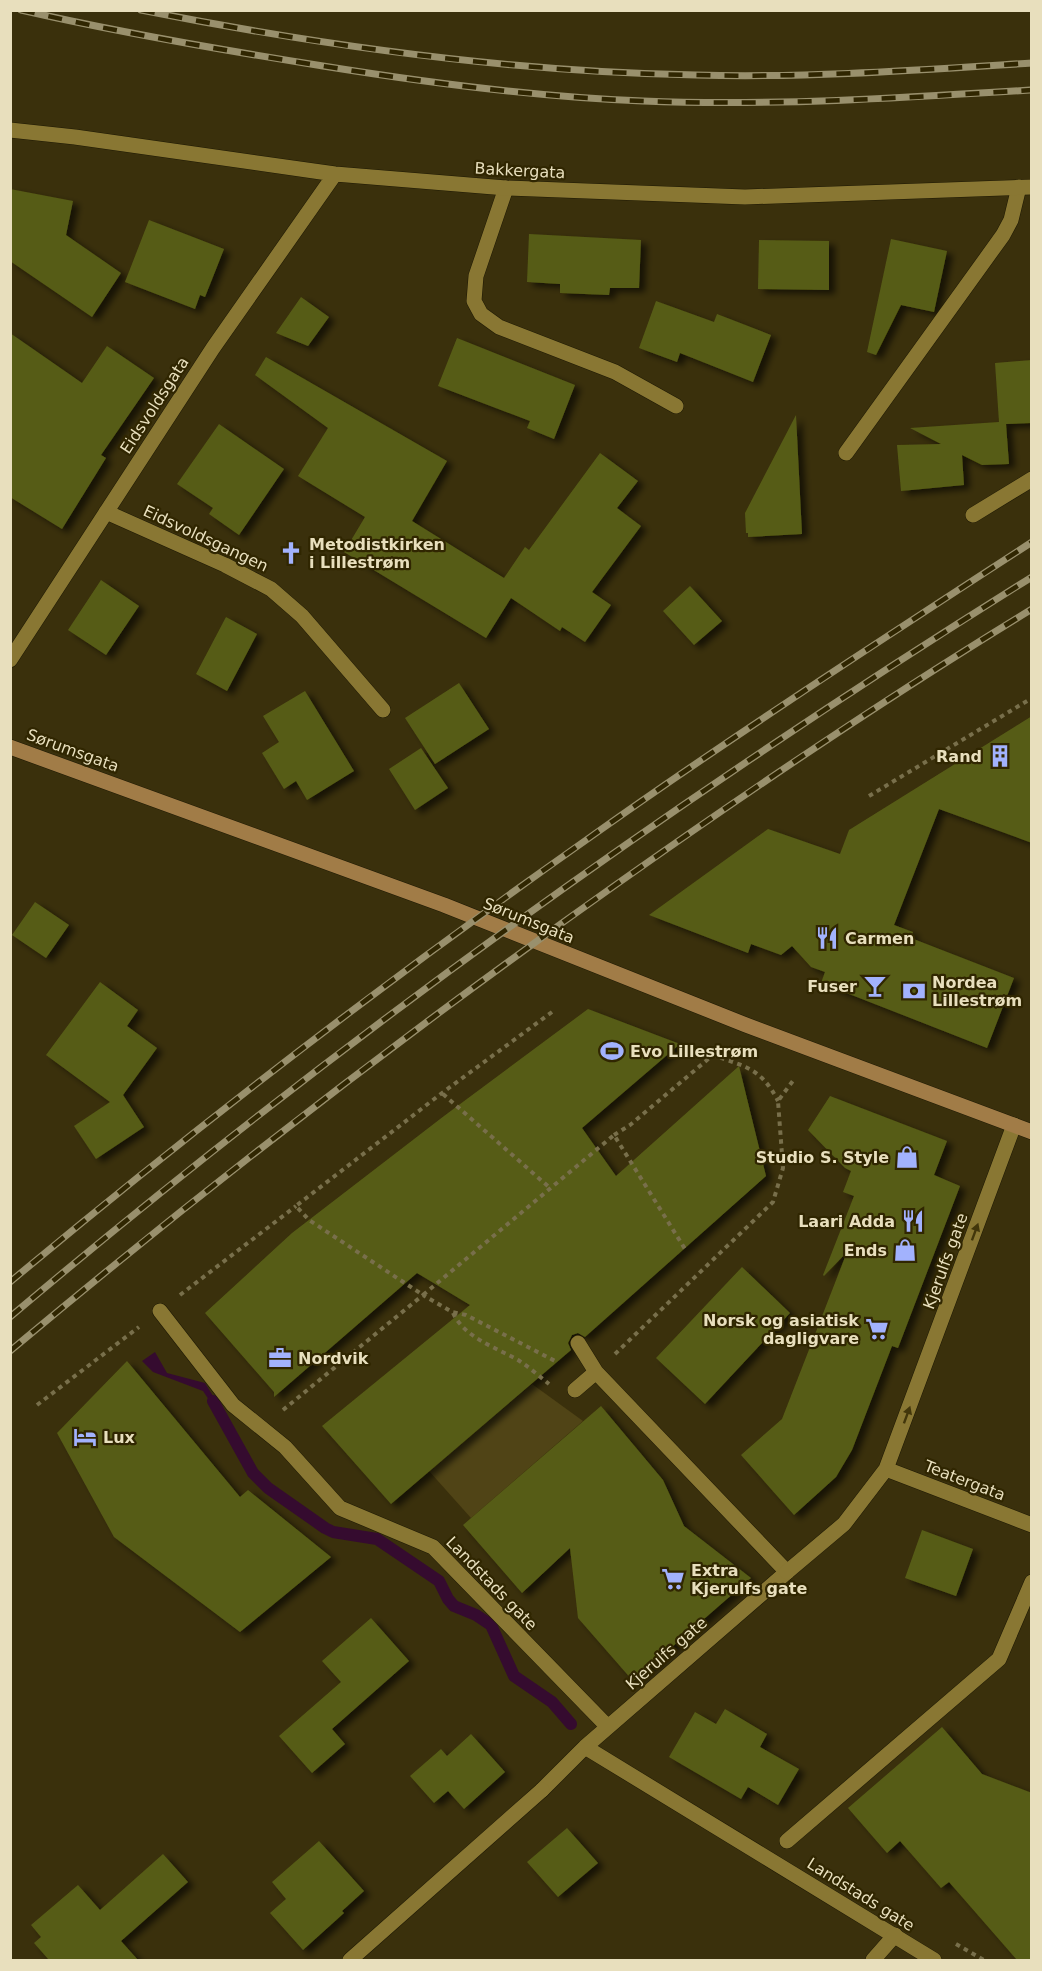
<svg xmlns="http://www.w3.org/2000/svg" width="1042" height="1971" font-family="'DejaVu Sans',sans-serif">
  <defs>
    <filter id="shadow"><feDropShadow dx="6" dy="4" stdDeviation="3" flood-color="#0009"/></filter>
  </defs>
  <rect width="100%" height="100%" fill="#3a300c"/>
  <!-- green -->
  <path fill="#504416" d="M532,1384L583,1421L471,1518L429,1471Z"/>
  <!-- water -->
  <path fill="#350b2f" d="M155,1352L167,1373L205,1383L223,1412L219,1415L203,1391L153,1372L142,1361Z"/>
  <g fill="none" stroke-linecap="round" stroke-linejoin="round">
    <!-- stream -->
    <path stroke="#350b2f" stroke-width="12" d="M213,1401L253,1473L268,1488L325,1528L333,1532L377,1539L439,1581L448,1599L454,1606L476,1615L491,1625L514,1676L552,1702L571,1724"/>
  </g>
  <!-- building -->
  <path fill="#565c16" filter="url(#shadow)" d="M10,189L73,201L66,235L121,273L92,317L10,261Z
    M149,220L224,249L205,297L200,295L195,309L125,282Z
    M529,234L641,240L639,288H610L609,295L560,293V284L527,282Z
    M891,239L947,251L934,312L901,305L876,355L867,352Z
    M759,240L829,241V290L758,289Z
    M301,297L329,317L308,346L276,333Z
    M656,301L714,322L717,314L771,335L753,382L680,353L677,362L639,348Z
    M10,333L82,383L107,346L154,378L101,455L106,458L62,529L10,497Z
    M457,338L575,385L554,439L527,428L530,421L438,386Z
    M266,357L447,461L412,521L504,578L525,547L529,550L600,453L638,481L617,508L641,526L592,592L611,605L585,642L562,627L560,631L511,598L486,638L344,552L365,517L298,476L328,428L255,375Z
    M1032,360V423L1006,424L1009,464L982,465L962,455L964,485L901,491L897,445L941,444L910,428L999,422L995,363Z
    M796,415L802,534L748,537V533H746L745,513Z
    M219,424L284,469L239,535L209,514L213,508L177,484Z
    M101,580L139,606L106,655L68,630Z
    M690,586L722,621L694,645L663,611Z
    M226,617L257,634L227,691L196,674Z
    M459,683L489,729L435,764L405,718Z
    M305,691L354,771L307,800L296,781L284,789L262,753L279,742L263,716Z
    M1032,716V843L939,809L894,925L913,932L911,938L1014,978L987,1048L821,983L825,972L811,967L792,946L781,955L751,944L748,953L649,915L768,829L840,854L849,830Z
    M421,748L448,788L415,810L389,769Z
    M35,902L69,925L46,958L12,935Z
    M100,982L138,1010L127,1026L157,1048L123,1095L144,1127L96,1159L74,1126L110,1102L46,1055Z
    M588,1009L680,1044L582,1128L616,1176L739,1066L766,1176L585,1337L578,1333L572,1335L568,1343L571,1350L391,1504L322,1426L470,1305L417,1273L274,1397V1392L205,1313L292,1233L444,1116Z
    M830,1096L947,1141L934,1175L960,1186L898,1348L892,1346L852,1450L836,1477L794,1515L741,1455L782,1419L847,1252L824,1276L823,1275L854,1196L843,1192L851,1171L845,1168L808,1130Z
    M742,1267L790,1313L705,1404L656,1358Z
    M127,1361L240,1497L248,1490L331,1557L240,1632L114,1537L57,1433Z
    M601,1406L663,1480L684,1526L751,1578L633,1681L578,1618L570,1548L522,1593L463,1525Z
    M922,1530L973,1549L956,1596L905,1578Z
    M371,1618L409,1661L332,1729L345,1744L312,1773L279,1736L341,1682L322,1661Z
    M725,1709L767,1734L760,1747L799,1769L778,1805L748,1787L741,1799L669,1757L695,1712L716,1724Z
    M942,1727L982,1774L1032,1793V1960H1017L949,1882L941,1888L900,1841L887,1853L848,1808Z
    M471,1734L505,1772L464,1809L448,1791L434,1803L410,1776L441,1749L447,1756Z
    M567,1828L598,1863L558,1897L527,1862Z
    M319,1841L364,1891L342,1911L344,1913L303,1950L270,1913L286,1899L272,1882Z
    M163,1854L188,1882L121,1941L138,1960H49L34,1943L41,1937L31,1925L78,1885L100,1910Z"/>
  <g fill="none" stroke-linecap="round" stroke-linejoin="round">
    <!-- service casing -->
    <g stroke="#1e1904" stroke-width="16">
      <path id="service" d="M506,188L476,276L474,301L481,314L499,327L615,372L676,406
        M846,453L1003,235L1011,220L1019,187
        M973,515L1032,479
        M578,1343L596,1372L787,1572
        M575,1390L596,1372
        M787,1841L999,1659L1032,1582"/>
    </g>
    <!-- pedestrian casing -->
    <g stroke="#1e1904" stroke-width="16">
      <path id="pedestrian" d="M160,1311L233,1405L285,1447L340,1508L433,1547L608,1727
        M585,1747L934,1960
        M542,1790L585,1747L787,1572"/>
    </g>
    <!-- minor casing -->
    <g stroke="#1e1904" stroke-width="16">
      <path id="minor" d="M10,130L75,137L335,174L506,188L745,197L1032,187
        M106,512L225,565L271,589L302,616L383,710
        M10,660L213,348L335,174
        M886,1469L1032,1525
        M787,1572L844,1524L886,1469L1014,1125
        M350,1960L542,1790
        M873,1960L895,1935"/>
    </g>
    <!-- secondary casing -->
    <g stroke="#1e1904" stroke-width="16">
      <path id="secondary" d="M10,747L444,905L746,1025L1032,1132"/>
    </g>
    <!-- path -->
    <path stroke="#786f4b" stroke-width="4" stroke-dasharray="4.5 4.5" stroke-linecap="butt" d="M869,796L1032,698
      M552,1012L442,1093L296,1206L309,1220L423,1295L614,1135L685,1249
      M443,1094L550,1188
      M614,1135L630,1125L713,1055C746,1067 761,1068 778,1101
      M180,1295L296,1206
      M453,1313C465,1338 495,1347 518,1360C529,1367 539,1376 549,1384
      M615,1354L773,1202L783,1168L778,1101L795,1078
      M37,1405L139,1327
      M283,1410L423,1295L452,1312L466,1315L557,1362
      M956,1944L984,1960"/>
    <!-- service -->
    <use href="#service" stroke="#897733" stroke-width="15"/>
    <!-- pedestrian -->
    <use href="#pedestrian" stroke="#897733" stroke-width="15"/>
    <!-- minor -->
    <use href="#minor" stroke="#897733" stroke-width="15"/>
    <!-- secondary -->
    <use href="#secondary" stroke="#a17c47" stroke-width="15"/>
    <!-- rail casing -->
    <g stroke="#99906d" stroke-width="7">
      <path id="rail" d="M21,10C121,33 222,50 323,66C429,83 536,97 643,101C773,106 902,98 1032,90
        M141,10C323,46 510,72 696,75C808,78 919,70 1032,63
        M10,1282C197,1126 390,978 589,838C734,735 883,639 1032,542
        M10,1317C332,1045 674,800 1032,577
        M10,1351C205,1188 406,1033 614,886C750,790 889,696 1032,609"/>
    </g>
    <!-- rail -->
    <use href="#rail" stroke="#302601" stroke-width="4.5" stroke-dasharray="14" stroke-linecap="butt"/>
  </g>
  <!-- one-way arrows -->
  <defs><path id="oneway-solid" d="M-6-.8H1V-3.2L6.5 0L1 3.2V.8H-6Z" transform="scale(1.5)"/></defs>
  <g fill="#42360b">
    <use href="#oneway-solid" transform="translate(975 1232) rotate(-70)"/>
    <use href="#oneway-solid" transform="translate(907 1415) rotate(-70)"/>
  </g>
  <!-- icons -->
  <defs>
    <g id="church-bare" transform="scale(1.8)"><path d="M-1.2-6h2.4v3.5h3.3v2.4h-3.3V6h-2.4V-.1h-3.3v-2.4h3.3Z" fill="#a2b2fd" stroke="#302601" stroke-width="2.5" paint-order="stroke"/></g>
    <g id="building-bare" transform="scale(1.8)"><path d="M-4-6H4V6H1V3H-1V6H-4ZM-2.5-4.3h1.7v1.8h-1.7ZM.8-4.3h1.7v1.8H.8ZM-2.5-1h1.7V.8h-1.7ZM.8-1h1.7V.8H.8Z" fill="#a2b2fd" stroke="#302601" stroke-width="2.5" paint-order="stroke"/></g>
    <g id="restaurant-bare" transform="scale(1.8)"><path d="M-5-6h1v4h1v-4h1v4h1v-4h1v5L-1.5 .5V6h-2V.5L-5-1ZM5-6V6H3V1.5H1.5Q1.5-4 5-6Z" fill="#a2b2fd" stroke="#302601" stroke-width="2.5" paint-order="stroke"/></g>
    <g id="bar-bare" transform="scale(1.8)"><path d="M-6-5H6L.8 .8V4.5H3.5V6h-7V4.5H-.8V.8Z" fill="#a2b2fd" stroke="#302601" stroke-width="2.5" paint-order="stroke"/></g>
    <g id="bank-bare" transform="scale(1.8)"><path d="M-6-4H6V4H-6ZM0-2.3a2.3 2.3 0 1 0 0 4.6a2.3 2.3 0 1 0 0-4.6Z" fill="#a2b2fd" stroke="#302601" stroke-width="2.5" paint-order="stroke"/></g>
    <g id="stadium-bare" transform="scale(1.8)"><path d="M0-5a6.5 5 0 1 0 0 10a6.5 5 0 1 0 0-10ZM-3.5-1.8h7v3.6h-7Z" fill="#a2b2fd" stroke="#302601" stroke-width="2.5" paint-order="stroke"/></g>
    <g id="shop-bare" transform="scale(1.8)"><path d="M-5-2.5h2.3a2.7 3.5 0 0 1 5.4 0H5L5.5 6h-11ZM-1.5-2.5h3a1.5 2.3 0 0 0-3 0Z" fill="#a2b2fd" stroke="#302601" stroke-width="2.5" paint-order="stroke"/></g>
    <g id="supermarket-bare" transform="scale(1.8)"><path d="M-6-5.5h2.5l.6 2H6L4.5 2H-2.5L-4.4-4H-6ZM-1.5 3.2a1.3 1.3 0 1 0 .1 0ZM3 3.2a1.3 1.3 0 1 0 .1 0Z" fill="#a2b2fd" stroke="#302601" stroke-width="2.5" paint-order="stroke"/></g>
    <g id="office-bare" transform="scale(1.8)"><path d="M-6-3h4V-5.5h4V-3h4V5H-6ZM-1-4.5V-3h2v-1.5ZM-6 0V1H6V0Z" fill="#a2b2fd" stroke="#302601" stroke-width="2.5" paint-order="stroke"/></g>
    <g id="hotel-bare" transform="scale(1.8)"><path d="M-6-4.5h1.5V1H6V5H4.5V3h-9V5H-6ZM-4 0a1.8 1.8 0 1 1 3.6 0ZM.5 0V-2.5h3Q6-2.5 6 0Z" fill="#a2b2fd" stroke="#302601" stroke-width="2.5" paint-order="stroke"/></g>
  </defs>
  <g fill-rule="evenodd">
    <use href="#church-bare" x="291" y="553"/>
    <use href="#building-bare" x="1000" y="756"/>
    <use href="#restaurant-bare" x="827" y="938"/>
    <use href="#bar-bare" x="875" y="986"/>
    <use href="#bank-bare" x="914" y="991"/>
    <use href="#stadium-bare" x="612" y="1051"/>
    <use href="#shop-bare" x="907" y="1157"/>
    <use href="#restaurant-bare" x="913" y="1221"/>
    <use href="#shop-bare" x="905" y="1250"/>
    <use href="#supermarket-bare" x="877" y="1329"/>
    <use href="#office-bare" x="280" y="1358"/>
    <use href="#hotel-bare" x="85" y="1437"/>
    <use href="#supermarket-bare" x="673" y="1579"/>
  </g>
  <g text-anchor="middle" stroke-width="4.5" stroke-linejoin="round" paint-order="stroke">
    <!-- street labels -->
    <g font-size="16" fill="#e8dfbd" stroke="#302601">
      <text transform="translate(520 170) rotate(3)" y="6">Bakkergata</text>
      <text transform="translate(154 405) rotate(-57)" y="6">Eidsvoldsgata</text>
      <text transform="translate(206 538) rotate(25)" y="6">Eidsvoldsgangen</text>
      <text transform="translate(73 750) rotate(20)" y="6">Sørumsgata</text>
      <text transform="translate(529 920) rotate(22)" y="6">Sørumsgata</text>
      <text transform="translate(945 1261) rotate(-70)" y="6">Kjerulfs gate</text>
      <text transform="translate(965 1480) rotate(21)" y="6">Teatergata</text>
      <text transform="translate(492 1583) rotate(46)" y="6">Landstads gate</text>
      <text transform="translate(666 1653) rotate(-41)" y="6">Kjerulfs gate</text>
      <text transform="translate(861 1894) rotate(32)" y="6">Landstads gate</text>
    </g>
    <!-- poi labels -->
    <g font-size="16" font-weight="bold" fill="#e8dfbd" stroke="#302601" text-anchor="start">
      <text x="309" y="550">Metodistkirken<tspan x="309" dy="18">i Lillestrøm</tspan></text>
      <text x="982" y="762" text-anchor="end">Rand</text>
      <text x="845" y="944">Carmen</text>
      <text x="932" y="988">Nordea<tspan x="932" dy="18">Lillestrøm</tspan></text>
      <text x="857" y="992" text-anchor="end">Fuser</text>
      <text x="630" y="1057">Evo Lillestrøm</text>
      <text x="889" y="1163" text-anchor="end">Studio S. Style</text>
      <text x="895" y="1227" text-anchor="end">Laari Adda</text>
      <text x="887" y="1256" text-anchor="end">Ends</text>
      <text x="859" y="1326" text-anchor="end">Norsk og asiatisk<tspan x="859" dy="18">dagligvare</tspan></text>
      <text x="298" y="1364">Nordvik</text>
      <text x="103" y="1443">Lux</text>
      <text x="691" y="1576">Extra<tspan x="691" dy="18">Kjerulfs gate</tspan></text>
    </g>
  </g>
  <!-- border -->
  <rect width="1042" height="1971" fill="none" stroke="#e8dfbd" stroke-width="24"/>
</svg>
